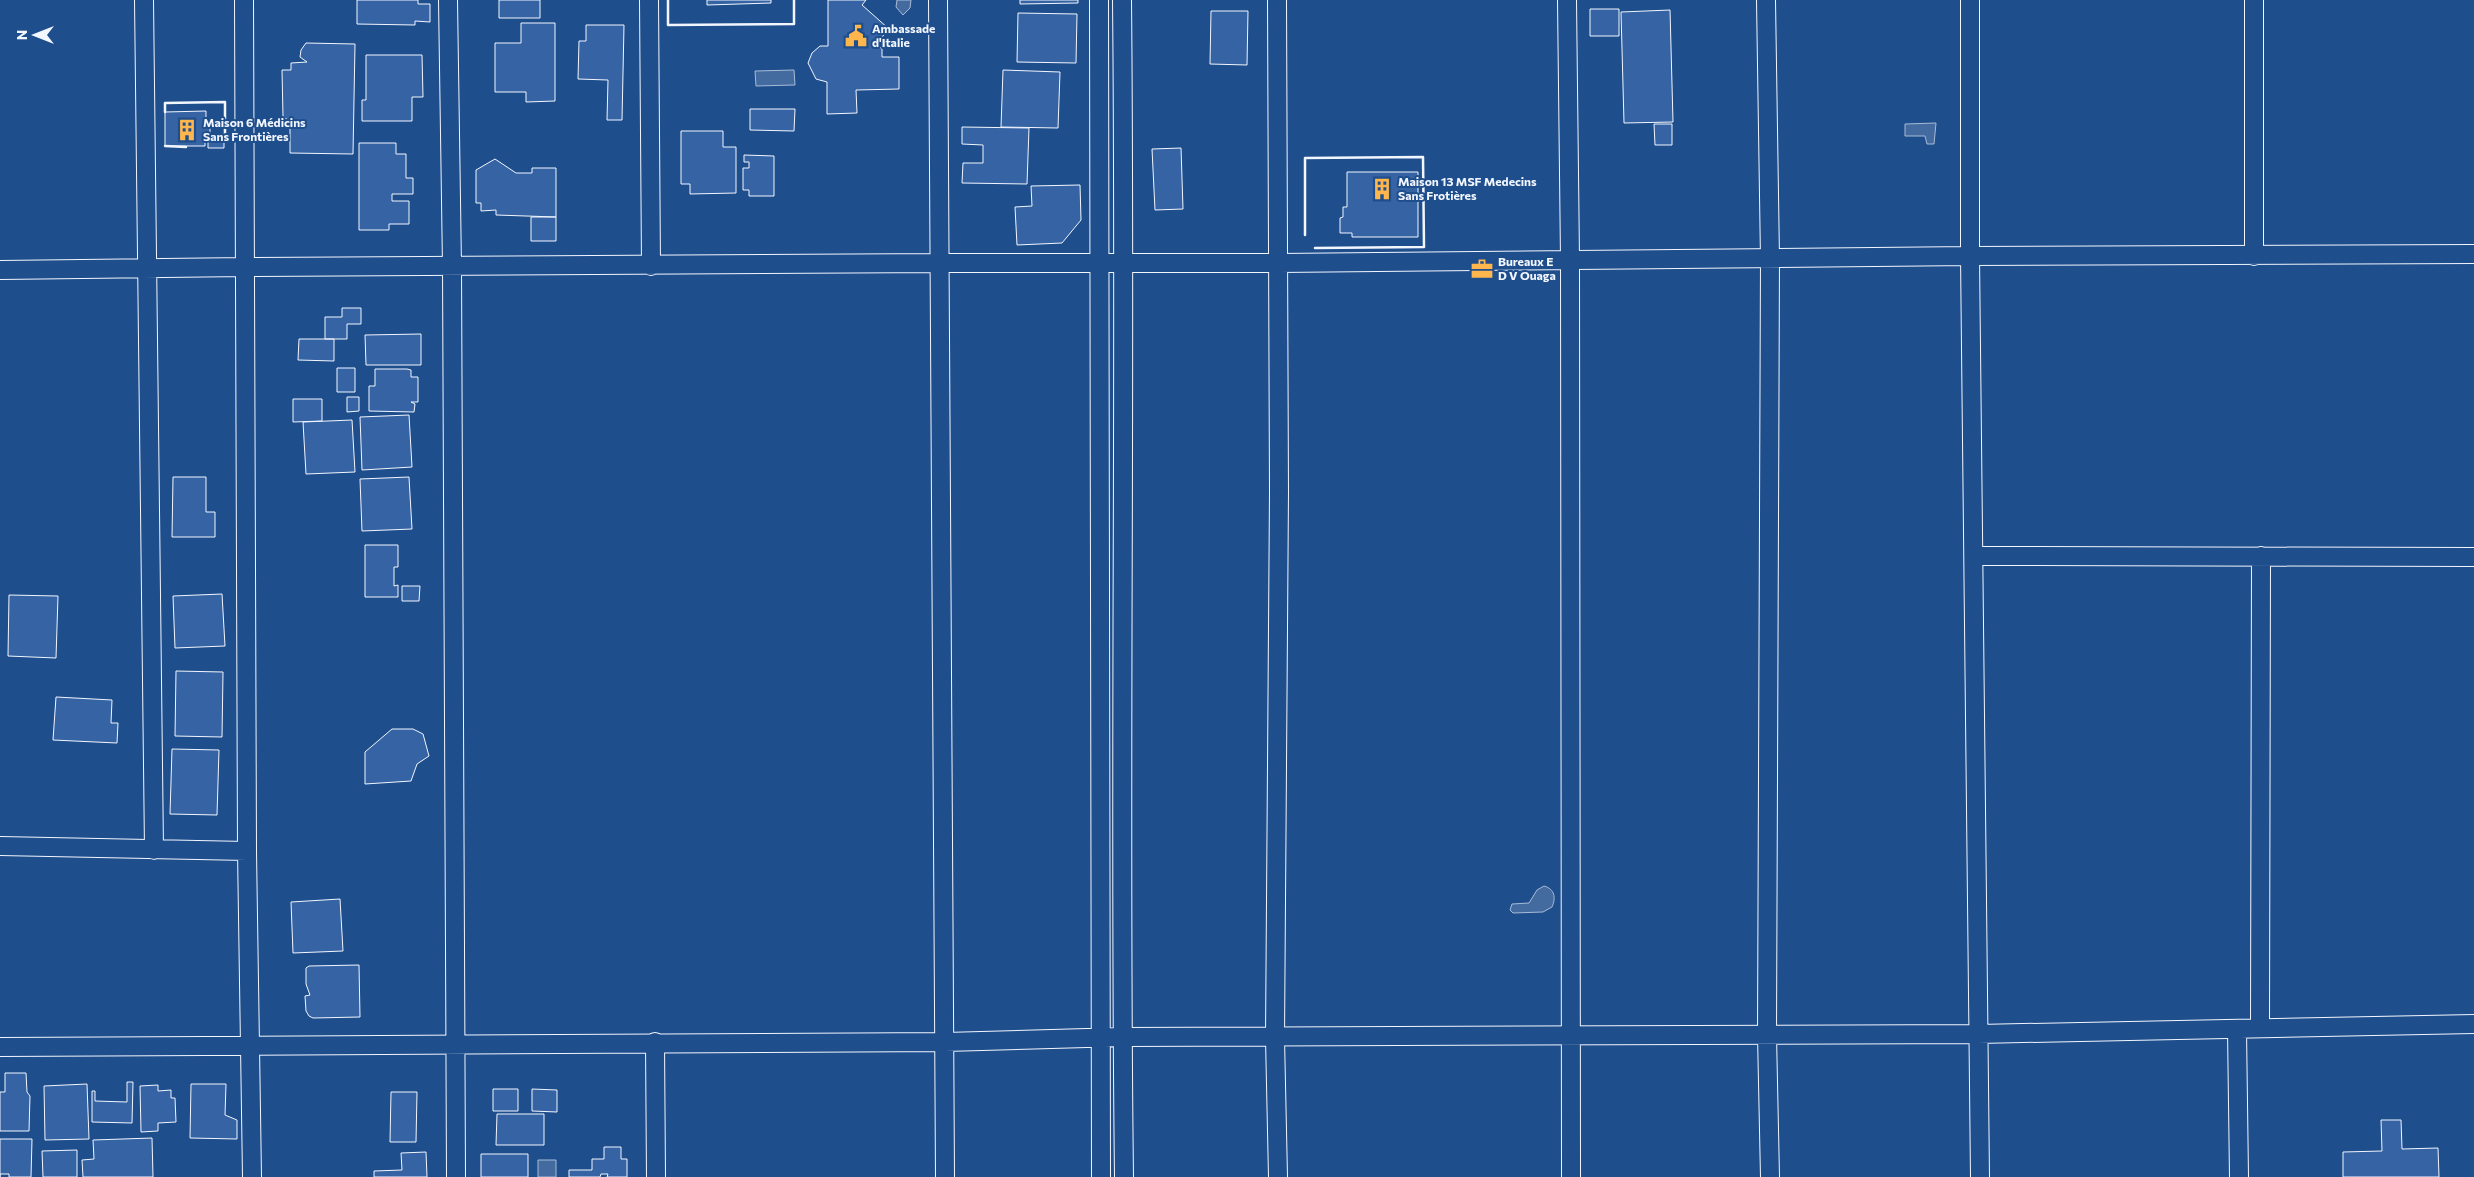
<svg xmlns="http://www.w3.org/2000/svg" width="2474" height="1177" font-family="Commissioner,sans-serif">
  <rect width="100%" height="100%" fill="#1f4e8c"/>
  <!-- water -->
  <path fill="#446ba0" stroke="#a8bbd7" d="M897,0H911L910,8L903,15L896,7Z
    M794,70L795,85L756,86L755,71Z
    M1936,123L1934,144H1927L1925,136H1905V124Z
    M1544,886C1555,889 1556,898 1552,907L1543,912L1513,913L1510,910L1512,904L1529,903L1537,890Z
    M538,1160H556V1177H538Z"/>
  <!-- building -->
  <path fill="#3563a3" stroke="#f2f6ff" d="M357,0H418V4H430V22L415,21V25L357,24Z
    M499,0H540V18H499Z
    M707,0H771V3L707,5Z
    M828,0H866L862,5L889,29L876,44L882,49V57H899V89L856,90L857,113L827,114V82L816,79L808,63L812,53L820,46H828Z
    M1020,0H1078V3L1020,4Z
    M1590,9H1619V36H1590Z
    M1670,10L1673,122L1624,123L1621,12Z
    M1211,11H1248L1247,65L1210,64Z
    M1018,13L1077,14L1076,63L1017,62Z
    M521,23H555V101L526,102V92H495V43H521Z
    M586,25H624L622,120H607L608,80L578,79L579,41H586Z
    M306,43L355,44L353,154L290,153V121L283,117L282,70H291V63L307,62L300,57L301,50Z
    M366,55H422L423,97H412V121H362V100H366Z
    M1003,70L1060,72L1058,128L1001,127Z
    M750,109H795L794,131L750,130Z
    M206,111V124H210V137H205V146H165V112Z
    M1654,124H1672V145H1655Z
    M962,127L1029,128L1027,184L962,183L963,163H983V145L962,144Z
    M681,131H723V147H736V193L690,194V184H681Z
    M208,138H224V148H208Z
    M359,143H396V154H406V178H413V194H392V201H409V224H389V230H359Z
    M1181,148L1183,209L1155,210L1152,149Z
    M744,155L774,156V196H749V190H743V168H749V162H744Z
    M495,159L516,173H532V168H556V217L496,215V210L481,211V203H476V170Z
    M1347,172H1418V237H1352V233H1340V218L1343,217V207H1347Z
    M1080,185L1081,220L1062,243L1017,245L1015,207L1032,206L1031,186Z
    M531,217H556V241H531Z
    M342,308H361V324H347V339H325V317H342Z
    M421,334V365H366L365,335Z
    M299,339H334V361L298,360Z
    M337,368H355V392H337Z
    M375,369H407L411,370V377H418V402H411L415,404L414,412L369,411V386H375Z
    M347,397H359V411L347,412Z
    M293,399H322V421L293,422Z
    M409,415L412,467L362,470L360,417Z
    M352,420L355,472L306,474L303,422Z
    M173,477H206V512H215V537H172Z
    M409,477L412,529L362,531L360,479Z
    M365,545H398V567H394V586L398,585V597H365Z
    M402,586H420L419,601H402Z
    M222,594L225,646L175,648L173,596Z
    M9,595L58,596L56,658L8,656Z
    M176,671L223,672L222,737L175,736Z
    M56,697L112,700L111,723H118L117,743L53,740Z
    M392,729H413L423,734L429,756L417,764L411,781L365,784V752Z
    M172,749L219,750L217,815L170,814Z
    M340,899L343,951L293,953L291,902Z
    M359,965L360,1017L313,1018L309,1016L306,1011L305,996L310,995L306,984V968L309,966Z
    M5,1073H26L27,1092L30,1096L29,1131H0V1092H5Z
    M127,1082H133L132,1123L92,1122V1091H95V1101L127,1102Z
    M87,1084L89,1139L45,1140L44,1086Z
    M191,1084H226L225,1115L237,1120V1139L190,1138Z
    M158,1085V1091L171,1090V1098H175L176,1122L158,1123V1131L141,1132L140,1086Z
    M493,1089H518V1111H493Z
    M532,1089L557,1090V1112L532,1111Z
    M391,1092H417L416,1142H390Z
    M497,1114H544V1145H496Z
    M2381,1120H2401L2402,1149L2438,1148L2439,1177H2343V1152L2382,1151Z
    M152,1138L153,1177H83L82,1160L94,1159L93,1140Z
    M0,1139H32L31,1177H9V1174H0V1177Z
    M604,1147H621V1159H627V1177H607L608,1174H601L600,1177H569V1170H592V1159H604Z
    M77,1150V1177H43L42,1151Z
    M426,1152L427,1177H374V1171L402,1170L401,1153Z
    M481,1154H528V1177H481Z"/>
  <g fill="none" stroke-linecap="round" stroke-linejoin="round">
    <!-- minor casing -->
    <g stroke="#f2f6ff" stroke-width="20">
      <path id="minor" d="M144,0L154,850
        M244,0L247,851L252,1177
        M448,0L452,267L456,1177
        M649,0L651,266
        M938,0L945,1177
        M1099,0L1101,1177
        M1122,0C1126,392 1119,785 1124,1177
        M1277,0L1279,491L1275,1038L1278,1177
        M1567,0L1570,260L1571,1177
        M1766,0L1770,259L1767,1035L1770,1177
        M1970,0V256L1980,1177
        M2254,0V256
        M0,270L245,267L940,263H1279L1970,256L2474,254
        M1974,556L2474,557
        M0,846L247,851
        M2260,1028L2261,556
        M2237,1029L2239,1177
        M655,1042L656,1177
        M0,1047L945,1042L1122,1037L1978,1034L2474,1024"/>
    </g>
    <!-- minor -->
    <use href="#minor" stroke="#1f4e8c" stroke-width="18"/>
    <!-- wall -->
    <path stroke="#f2f6ff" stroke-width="2.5" d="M668,0V25L794,24V0
      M165,112V103L225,102V140
      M165,146L186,147
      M1305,235V158L1423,157L1424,247L1315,248"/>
  </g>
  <!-- icons -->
  <defs>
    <g id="civic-bare" transform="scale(1.725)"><path d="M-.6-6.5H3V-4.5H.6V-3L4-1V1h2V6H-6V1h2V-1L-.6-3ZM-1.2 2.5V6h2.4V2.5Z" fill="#ffb74d" stroke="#1f4e8c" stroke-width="2.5" paint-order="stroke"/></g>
    <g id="building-bare" transform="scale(1.725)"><path d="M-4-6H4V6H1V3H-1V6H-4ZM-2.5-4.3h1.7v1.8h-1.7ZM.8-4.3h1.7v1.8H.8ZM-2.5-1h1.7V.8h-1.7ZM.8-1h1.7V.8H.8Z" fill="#ffb74d" stroke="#1f4e8c" stroke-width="2.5" paint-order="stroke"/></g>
    <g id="office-bare" transform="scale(1.725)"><path d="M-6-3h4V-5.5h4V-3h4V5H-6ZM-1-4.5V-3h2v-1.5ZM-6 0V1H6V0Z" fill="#ffb74d" stroke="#1f4e8c" stroke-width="2.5" paint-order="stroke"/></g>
  </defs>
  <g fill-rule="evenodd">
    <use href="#civic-bare" x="856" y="36"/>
    <use href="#building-bare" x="187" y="130"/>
    <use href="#building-bare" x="1382" y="189"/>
    <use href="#office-bare" x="1482" y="269"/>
  </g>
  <g text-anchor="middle" stroke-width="4" stroke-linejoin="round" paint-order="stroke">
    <!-- poi labels -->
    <g font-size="12" font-weight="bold" fill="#f2f6ff" stroke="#1f4e8c" text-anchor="start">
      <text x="872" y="33">Ambassade<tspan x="872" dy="14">d'Italie</tspan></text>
      <text x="203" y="127">Maison 6 Médicins<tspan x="203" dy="14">Sans Frontières</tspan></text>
      <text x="1398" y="186">Maison 13 MSF Medecins<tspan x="1398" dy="14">Sans Frotières</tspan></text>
      <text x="1498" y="266">Bureaux E<tspan x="1498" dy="14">D V Ouaga</tspan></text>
    </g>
  </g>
  <!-- north arrow -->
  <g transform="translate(35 35) rotate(270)" stroke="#1f4e8c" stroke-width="4" paint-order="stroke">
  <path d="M0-4L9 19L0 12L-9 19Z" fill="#f2f6ff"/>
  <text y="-8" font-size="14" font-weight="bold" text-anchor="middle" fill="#f2f6ff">N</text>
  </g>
</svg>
